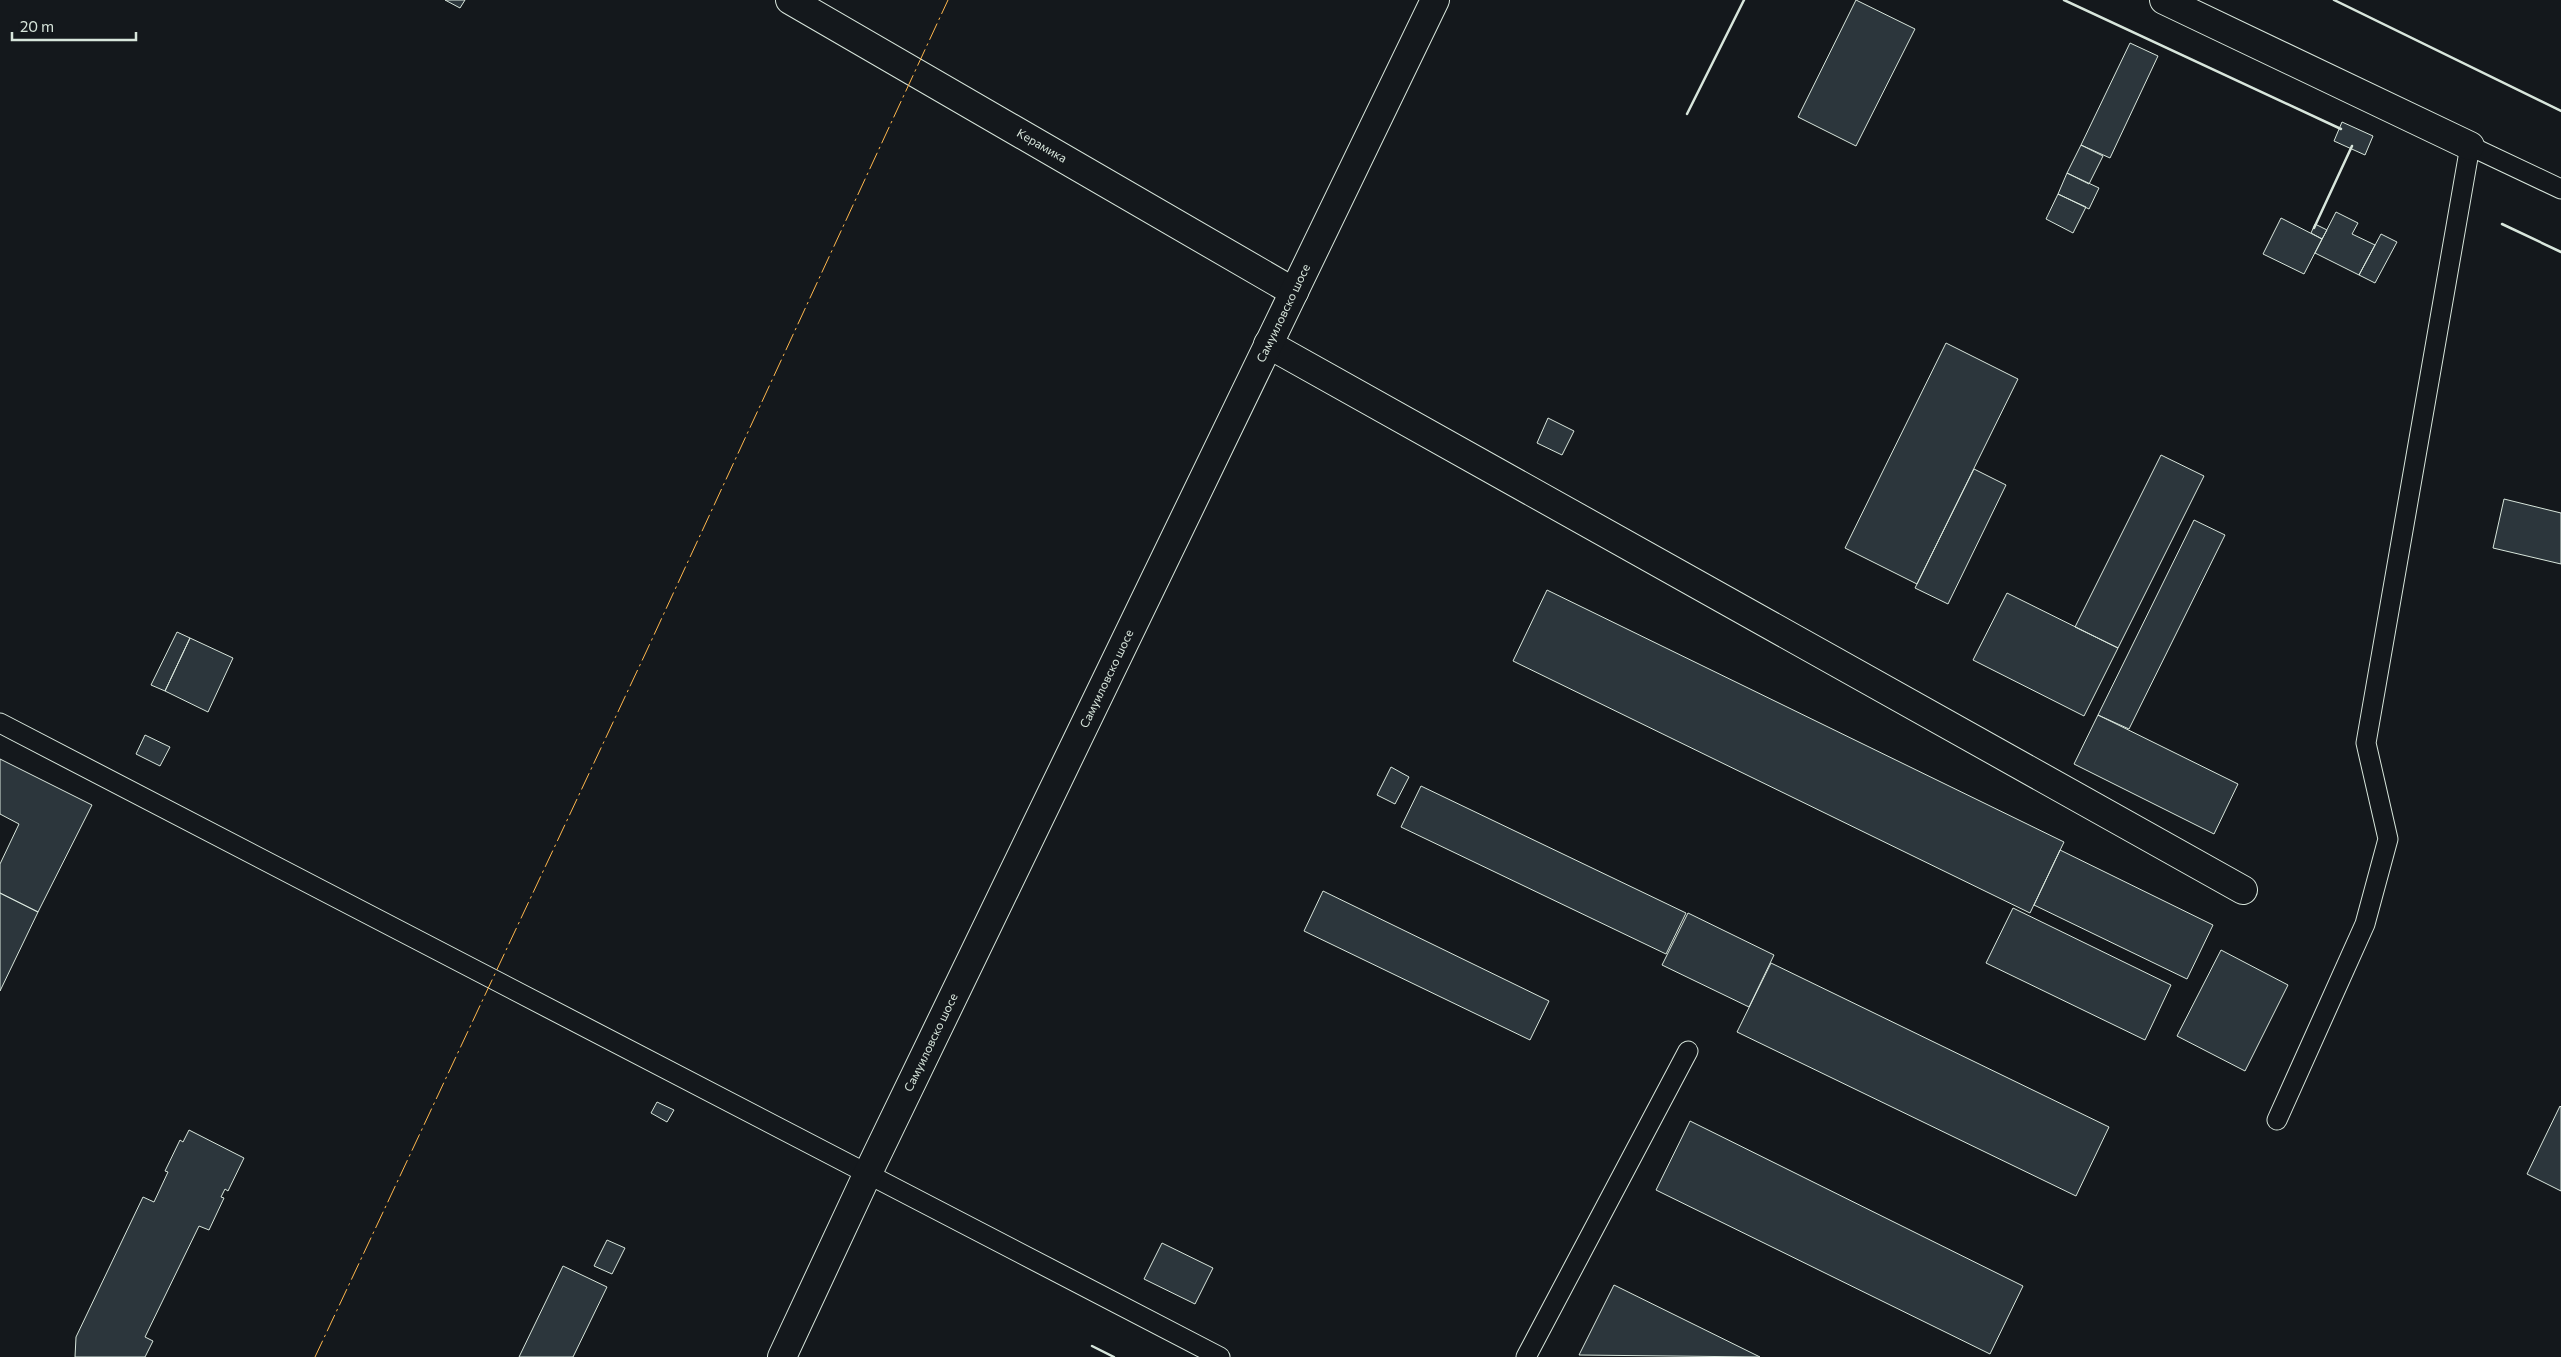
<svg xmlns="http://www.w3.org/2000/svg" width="2561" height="1357" font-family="Commissioner,sans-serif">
  <rect width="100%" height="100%" fill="#14181c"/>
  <!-- building -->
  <path fill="#2c363c" stroke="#d8e6dc" d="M445,0H465L460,8Z
    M1856,0L1915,29L1856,146L1798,117Z
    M2130,43L2158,56L2110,158L2081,145Z
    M2342,122L2373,136L2365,155L2334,141Z
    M2081,145L2103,156L2089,184L2067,173Z
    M2067,173L2099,188L2089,209L2058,194Z
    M2058,194L2086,207L2073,233L2046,219Z
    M2336,212L2358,223L2352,234L2375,245L2359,275L2315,253Z
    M2281,218L2322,239L2304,274L2263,254Z
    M2315,224L2327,230L2322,239L2311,233Z
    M2381,234L2397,242L2375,283L2359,275Z
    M1946,343L2018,379L1917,584L1845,548Z
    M1548,418L1574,431L1562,455L1537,443Z
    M2161,455L2204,476L2118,648L2075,627Z
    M1974,469L2006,485L1948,604L1915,588Z
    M2504,499L2561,513V564L2493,548Z
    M2194,520L2225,535L2129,729L2098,715Z
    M1547,590L2064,842L2030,913L1513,661Z
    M2007,593L2118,648L2084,716L1973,660Z
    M177,632L190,638L165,691L151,685Z
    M190,638L233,658L208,712L165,691Z
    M2098,715L2238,784L2214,834L2074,764Z
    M145,735L170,747L160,766L136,754Z
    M0,759L92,805L38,912L0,893V864L19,824L0,814Z
    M1391,767L1409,777L1395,804L1377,795Z
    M1421,786L1686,913L1666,954L1401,827Z
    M2060,850L2213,925L2187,979L2034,905Z
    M1323,891L1549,1001L1530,1040L1304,931Z
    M0,893L38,912L0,991Z
    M2013,908L2171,985L2145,1040L1986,963Z
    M1688,913L1774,955L1749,1007L1662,965Z
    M2221,950L2288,985L2245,1071L2177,1036Z
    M1771,963L2109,1127L2076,1196L1737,1032Z
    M657,1102L674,1110L667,1122L651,1113Z
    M2560,1106L2561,1107V1191L2527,1174Z
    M1690,1121L2023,1286L1990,1354L1656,1190Z
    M189,1130L244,1158L228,1191L225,1189L221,1197L224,1198L209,1230L199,1226L145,1337L153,1341L145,1357H75L76,1337L143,1197L154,1202L168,1172L165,1171L180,1140L183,1142Z
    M607,1240L625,1248L612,1274L594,1266Z
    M1162,1243L1213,1268L1195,1304L1144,1279Z
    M563,1266L607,1287L573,1357H519Z
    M1614,1285L1760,1357L1579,1355Z"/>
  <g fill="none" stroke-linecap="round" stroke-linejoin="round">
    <!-- lane casing -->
    <g stroke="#d8e6dc" stroke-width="21">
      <path id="lane" d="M0,723L1220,1357
        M2277,1120L2365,924L2388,839L2366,743L2470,146L2561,189
        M1526,1357L1688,1051"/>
    </g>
    <!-- street casing -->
    <g stroke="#d8e6dc" stroke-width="30">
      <path id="street" d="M2164,0L2470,146
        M1268,344L2243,890"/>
    </g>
    <!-- secondary casing -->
    <g stroke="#d8e6dc" stroke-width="30">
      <g id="secondary">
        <path id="s1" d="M790,0L1294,292"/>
        <path id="s2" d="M782,1357L867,1175L1435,0"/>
      </g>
    </g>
    <!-- lane -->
    <use href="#lane" stroke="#14181c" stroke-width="19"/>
    <!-- street -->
    <use href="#street" stroke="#14181c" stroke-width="28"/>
    <!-- secondary -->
    <use href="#secondary" stroke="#14181c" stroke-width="28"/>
    <!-- wall -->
    <path stroke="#d8e6dc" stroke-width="2.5" d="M2064,0L2341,129
      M2334,0L2561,111
      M1687,114L1744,0
      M2502,224L2561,252
      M2314,228L2352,146
      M1092,1346L1114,1357"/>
    <!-- power -->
    <path stroke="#ffb74d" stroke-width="1" stroke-dasharray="18 4 2.5 4" stroke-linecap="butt" d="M315,1357L647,650L948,0"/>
  </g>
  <g text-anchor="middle" stroke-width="4" stroke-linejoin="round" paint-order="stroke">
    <!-- street labels -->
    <g font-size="12" fill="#d8e6dc" stroke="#14181c">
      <text dy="4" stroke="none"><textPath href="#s1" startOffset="291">Керамика</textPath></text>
      <text dy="4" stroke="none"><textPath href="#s2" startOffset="1158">Самуиловско шосе</textPath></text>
      <text dy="4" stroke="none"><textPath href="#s2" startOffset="752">Самуиловско шосе</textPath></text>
      <text dy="4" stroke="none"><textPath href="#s2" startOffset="348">Самуиловско шосе</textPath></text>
    </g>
  </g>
  <!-- scale -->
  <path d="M12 32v8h124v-8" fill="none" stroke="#d8e6dc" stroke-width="2.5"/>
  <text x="20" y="32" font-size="15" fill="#d8e6dc" stroke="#14181c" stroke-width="4" paint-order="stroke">20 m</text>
</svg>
